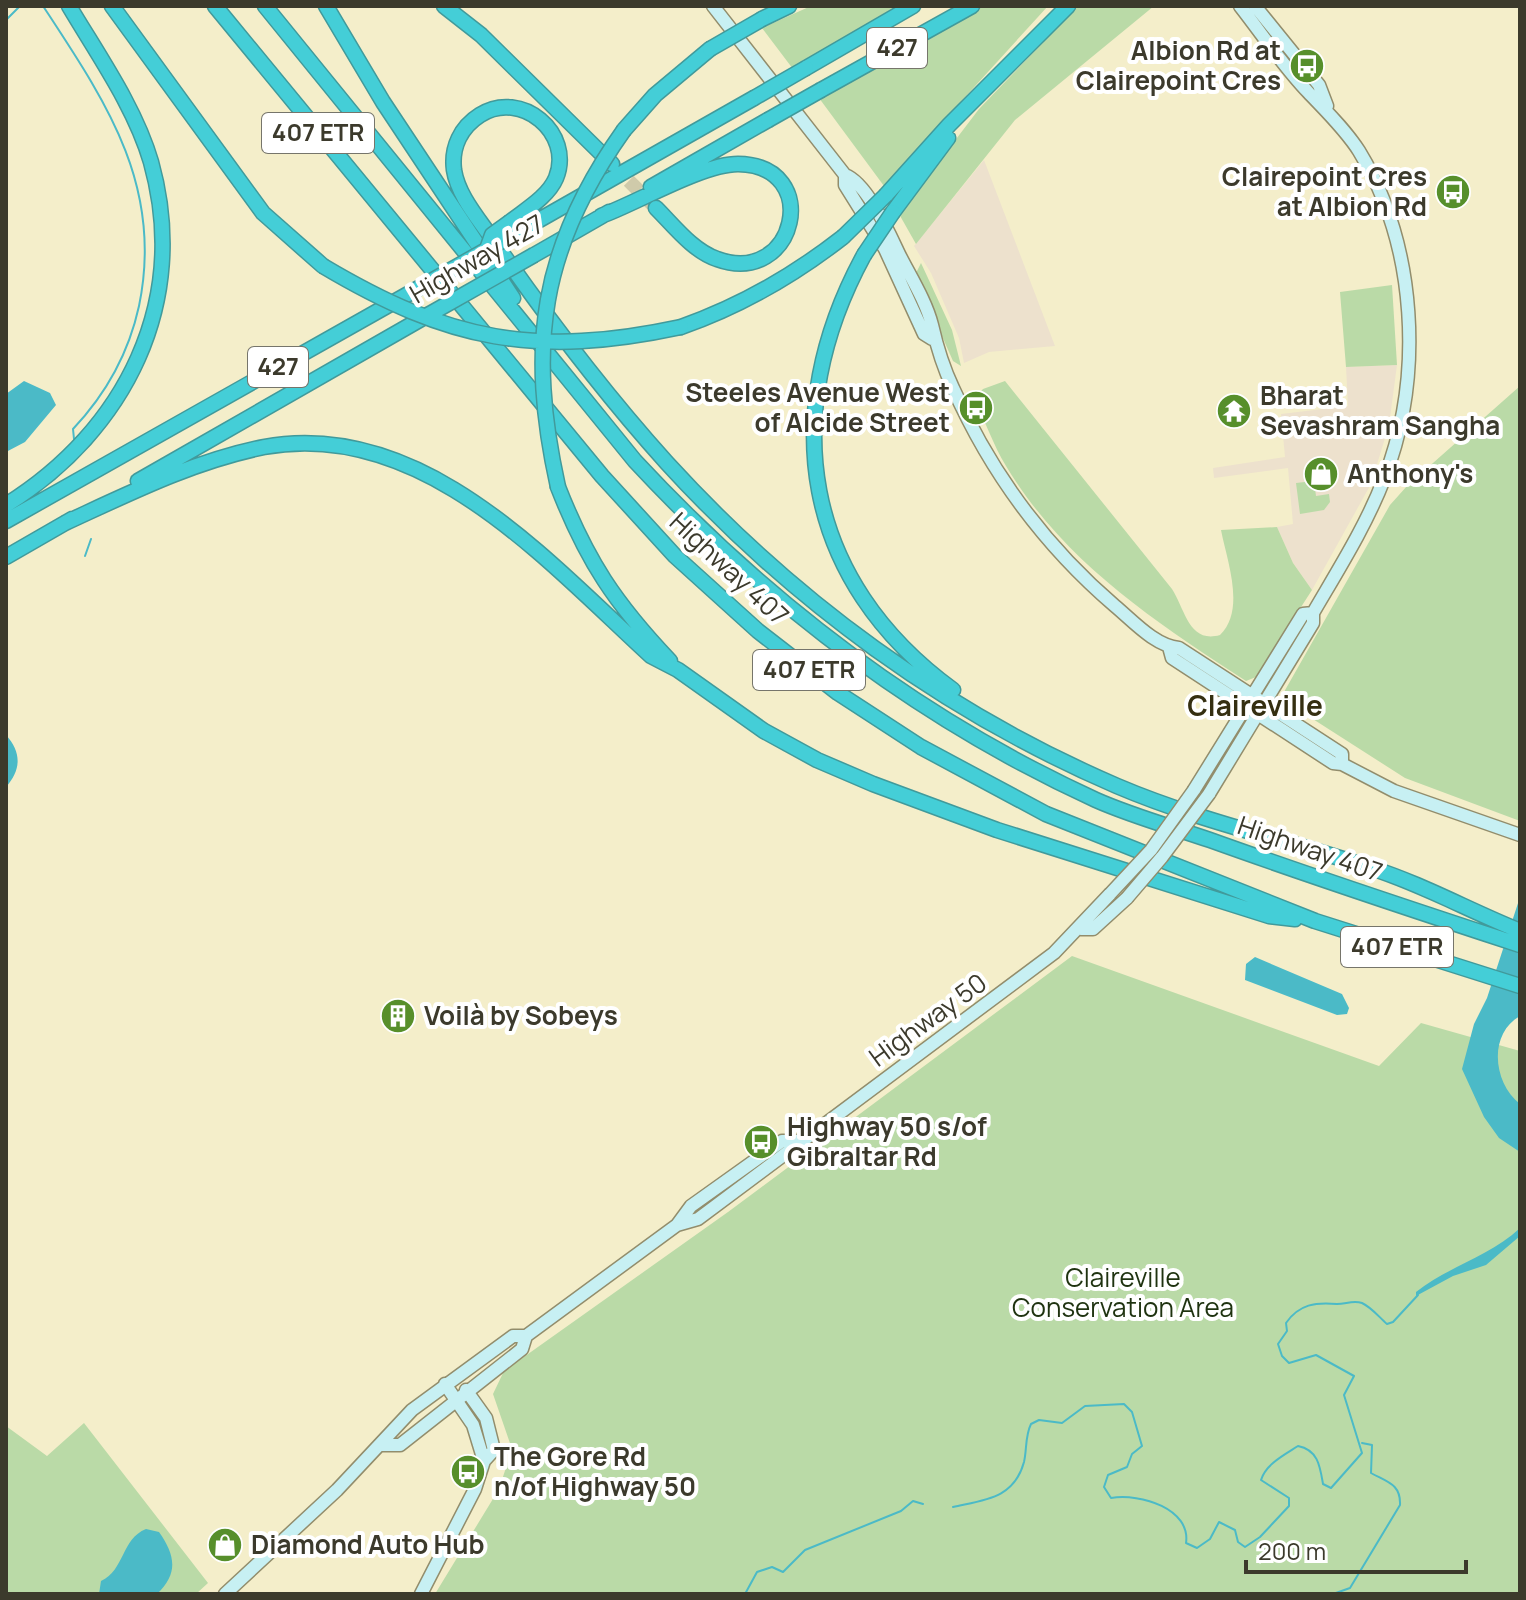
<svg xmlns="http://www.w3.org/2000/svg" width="1526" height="1600" font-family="Manrope,sans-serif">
  <rect width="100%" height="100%" fill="#f4eeca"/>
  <!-- commercial -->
  <path fill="#ede1cd" d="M984,160L1055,346L989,352L964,363L959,338L931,273L914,246Z
    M1397,365L1389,425L1371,484L1312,590L1293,563L1277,527L1293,524L1288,468L1214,478L1213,468L1285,457L1281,414L1348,406L1346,367Z"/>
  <!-- green -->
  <path fill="#badaa7" d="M811,6H904L793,69L762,28Z
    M982,6H1048L884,186L819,98Z
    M1078,6H1154L1015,120L916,244L899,214L979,109Z
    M921,263L952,330L961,366L953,361L915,275Z
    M1392,285L1397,365L1346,367L1340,292Z
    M1005,381L1172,589C1185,609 1189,644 1220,635C1246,610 1227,561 1221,530L1277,527L1293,563L1312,590L1256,677L1246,681C1154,621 1064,562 1006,466C993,445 985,420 974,399L983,389Z
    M1520,386V821L1405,778L1291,705L1284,692L1390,505L1407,486Z
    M1314,481L1316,496L1329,494L1330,502L1324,510L1300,514L1296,483Z
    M1072,956L1379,1066L1421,1023L1520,1051V1594H435L499,1489L512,1449L493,1394L504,1371L728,1212Z
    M84,1423L208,1583L196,1594H6V1426L47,1456Z"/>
  <!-- water -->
  <path fill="#4bbac7" d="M24,381L50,393L56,405L25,442L6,452V394Z
    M6,735C22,753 21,770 6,787Z
    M1520,897V1016C1488,1034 1493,1083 1520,1104V1152L1499,1138L1484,1117L1462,1069L1474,1024L1487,998Z
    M1255,957L1342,994L1349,1008L1347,1014L1337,1015L1245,980L1246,964Z
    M1520,1228V1236L1486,1265L1453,1276L1416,1296V1292C1449,1266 1489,1257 1520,1228Z
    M146,1529L159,1532C175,1555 179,1573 157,1594H99L101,1581C125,1570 121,1539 146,1529Z"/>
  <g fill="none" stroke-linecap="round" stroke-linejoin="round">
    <!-- stream -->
    <path stroke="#4bbac7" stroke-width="2" d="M43,6C106,102 164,186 139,306C129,352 106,394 73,429L74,439
      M6,20L20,6
      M85,556L91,539
      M953,1507C984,1500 1014,1499 1024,1462C1027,1449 1025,1436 1031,1424L1039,1420L1062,1423L1085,1406L1124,1404L1132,1412L1142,1446L1132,1454L1127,1467L1108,1475L1104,1487L1111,1498C1141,1493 1191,1509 1186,1543L1197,1548L1210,1539L1219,1522L1235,1530L1238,1542L1245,1547L1260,1537L1289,1506V1498L1261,1480C1266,1464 1284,1455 1298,1446C1318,1450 1320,1466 1323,1484L1331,1488L1362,1453L1344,1395L1354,1376L1316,1355L1289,1363L1282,1356L1278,1344L1287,1331L1286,1323C1299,1304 1316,1302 1337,1304C1346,1304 1353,1300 1362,1303C1371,1307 1379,1317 1387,1324L1393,1322L1418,1295
      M745,1594L757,1572L772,1567L783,1572L805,1550L901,1511L913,1501L923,1504
      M1333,1594L1350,1588L1400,1505C1401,1484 1387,1482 1371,1473L1372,1445L1362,1443"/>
    <!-- motorway-tunnel -->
    <path stroke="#cfcaaa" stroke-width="14" stroke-dasharray="14 7" stroke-linecap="butt" d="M614,166L656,208"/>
    <!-- secondary casing -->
    <g stroke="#928d6c" stroke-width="15">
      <path id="secondary" d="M713,6L845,175C867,183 889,233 899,254C910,276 926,301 932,325C937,347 943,367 953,388C990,471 1045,546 1115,606C1133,621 1155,646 1179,648L1342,754V764
        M1255,6L1319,85L1327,106
        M845,175V185L885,249L924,334L932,339
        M1169,647L1172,658L1333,763L1342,764L1394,791L1520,835
        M1194,790L1303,614L1313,613
        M1209,794L1313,623V613C1338,570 1366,526 1384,479C1424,376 1417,246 1359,151C1345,129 1325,110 1308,92C1283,66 1262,34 1240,6
        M1081,929H1093L1127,898
        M677,1225L698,1219L1054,953L1110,894
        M445,1384L473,1425L484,1461
        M382,1445H400L522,1349L526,1336L677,1225L691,1206L782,1141H798
        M225,1594L337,1490L412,1410L513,1336H526
        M421,1594L475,1489L484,1461L494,1450L486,1418L466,1390"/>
    </g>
    <!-- motorway casing -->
    <g stroke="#419a9b" stroke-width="17">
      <path id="motorway" d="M112,6L263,213L323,266
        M215,6L602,476L675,556L758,631L838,693L921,747L1046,814L1315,921L1520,986
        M265,6L635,461C767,603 919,719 1096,800C1132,816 1172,827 1210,840C1313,877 1416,911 1520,945
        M326,6L383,102L513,298
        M444,6L481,35L612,164
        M762,19L789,6
        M806,68L913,6
        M821,90L972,6
        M624,130L655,95L710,49
        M651,187L768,120
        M886,195L949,125L1068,6
        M893,212L948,138
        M601,216C637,203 702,164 738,164C824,165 796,288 717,259C693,251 674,226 656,208
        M510,222C525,210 548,197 556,178C574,133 521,89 480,115C461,127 451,147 454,170C458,196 479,219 493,240C547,318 604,393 667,463C793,601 945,712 1117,786C1199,821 1287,840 1371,868C1422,884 1470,911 1520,931
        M518,232L754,98
        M534,255L609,212
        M864,255C777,415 802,580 953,690
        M681,327C741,306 793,276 843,237
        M138,481L428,315
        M558,487C587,561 615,603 670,661
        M6,505C126,430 190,302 151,162C135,107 98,55 69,6
        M6,521L410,293
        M65,523C130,493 194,461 264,447C422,418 547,561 651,656L678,670L764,731L817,760L873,784L997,830L1269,916L1295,919
        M6,557L72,519"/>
    </g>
    <!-- secondary -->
    <use href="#secondary" stroke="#c7f0f3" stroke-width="12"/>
    <!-- motorway -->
    <use href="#motorway" stroke="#44ced7" stroke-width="14"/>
    <!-- secondary-bridge casing -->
    <g stroke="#928d6c" stroke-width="15" stroke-linecap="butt">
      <path id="secondary-bridge" d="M1110,894L1151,850L1194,790
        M1127,898L1162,857L1209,794"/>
    </g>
    <!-- motorway-bridge casing -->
    <g stroke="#419a9b" stroke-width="17" stroke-linecap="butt">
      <path id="motorway-bridge" d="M710,49L762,19
        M754,98L806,68
        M768,120L821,90
        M843,237L886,195
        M487,249L492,235L510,222
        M864,255L893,212
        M323,266C449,341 536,358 681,327
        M410,293L518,232
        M428,315L534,255
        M558,487C527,347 540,248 624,130"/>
    </g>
    <!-- secondary-bridge -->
    <use href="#secondary-bridge" stroke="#c7f0f3" stroke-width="12"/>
    <!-- motorway-bridge -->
    <use href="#motorway-bridge" stroke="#44ced7" stroke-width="14"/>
  </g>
  <!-- icons -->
  <defs>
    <g id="bus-disc" transform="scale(1.8)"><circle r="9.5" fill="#578f2b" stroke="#fff"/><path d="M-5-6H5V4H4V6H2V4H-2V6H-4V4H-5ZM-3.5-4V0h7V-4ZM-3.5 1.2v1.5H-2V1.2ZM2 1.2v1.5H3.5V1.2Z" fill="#fff"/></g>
    <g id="temple-disc" transform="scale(1.8)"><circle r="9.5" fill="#578f2b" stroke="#fff"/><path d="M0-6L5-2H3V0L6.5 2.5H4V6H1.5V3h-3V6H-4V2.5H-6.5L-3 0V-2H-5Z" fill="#fff"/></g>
    <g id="shop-disc" transform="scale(1.8)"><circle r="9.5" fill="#578f2b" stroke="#fff"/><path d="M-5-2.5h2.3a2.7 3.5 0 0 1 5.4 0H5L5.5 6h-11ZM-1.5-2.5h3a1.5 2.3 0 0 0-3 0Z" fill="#fff"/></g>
    <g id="building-disc" transform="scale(1.8)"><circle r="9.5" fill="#578f2b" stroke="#fff"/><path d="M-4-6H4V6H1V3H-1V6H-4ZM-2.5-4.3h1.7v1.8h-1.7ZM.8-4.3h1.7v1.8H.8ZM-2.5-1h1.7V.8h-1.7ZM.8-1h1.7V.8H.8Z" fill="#fff"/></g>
  </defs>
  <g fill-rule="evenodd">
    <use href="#bus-disc" x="1307" y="66"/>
    <use href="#bus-disc" x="1453" y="192"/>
    <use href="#bus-disc" x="976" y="408"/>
    <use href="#temple-disc" x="1234" y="411"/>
    <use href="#shop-disc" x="1321" y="474"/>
    <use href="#building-disc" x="398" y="1016"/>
    <use href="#bus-disc" x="761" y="1142"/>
    <use href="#bus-disc" x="468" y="1472"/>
    <use href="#shop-disc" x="225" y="1545"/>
  </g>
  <g text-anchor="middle" stroke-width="8" stroke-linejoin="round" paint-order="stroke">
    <!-- shield labels -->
    <g fill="#fff" stroke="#76756b" stroke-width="2">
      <rect x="867" y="28" width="60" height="40" rx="6"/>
      <rect x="262" y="113" width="112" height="40" rx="6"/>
      <rect x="248" y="347" width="60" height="40" rx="6"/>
      <rect x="753" y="650" width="112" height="40" rx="6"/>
      <rect x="1341" y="927" width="112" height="40" rx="6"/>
    </g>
    <g font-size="24" font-weight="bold" fill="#3c3a2c">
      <text x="897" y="56">427</text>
      <text x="318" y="141">407 ETR</text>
      <text x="278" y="375">427</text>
      <text x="809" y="678">407 ETR</text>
      <text x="1397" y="955">407 ETR</text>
    </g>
    <!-- poi labels -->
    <g font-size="26" font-weight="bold" fill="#3c3a2c" stroke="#fff" text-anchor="start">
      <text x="1281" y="60" text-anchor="end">Albion Rd at<tspan x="1281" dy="30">Clairepoint Cres</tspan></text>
      <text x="1427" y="186" text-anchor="end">Clairepoint Cres<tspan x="1427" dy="30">at Albion Rd</tspan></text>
      <text x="950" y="402" text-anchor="end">Steeles Avenue West<tspan x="950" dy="30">of Alcide Street</tspan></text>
      <text x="1260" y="405">Bharat<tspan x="1260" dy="30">Sevashram Sangha</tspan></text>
      <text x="1347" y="483">Anthony's</text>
      <text x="424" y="1025">Voilà by Sobeys</text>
      <text x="787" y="1136">Highway 50 s/of<tspan x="787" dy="30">Gibraltar Rd</tspan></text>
      <text x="494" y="1466">The Gore Rd<tspan x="494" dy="30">n/of Highway 50</tspan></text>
      <text x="251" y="1554">Diamond Auto Hub</text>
    </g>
    <!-- street labels -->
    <g font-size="26" fill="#3c3a2c" stroke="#fff">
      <text transform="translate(477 259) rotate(-30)" y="9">Highway 427</text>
      <text transform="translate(729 569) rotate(43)" y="9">Highway 407</text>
      <text transform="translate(1310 849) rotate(19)" y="9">Highway 407</text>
      <text transform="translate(928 1020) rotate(-36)" y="9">Highway 50</text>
    </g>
    <!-- park labels -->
    <g font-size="26" fill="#1f3310" stroke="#fff">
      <text x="1123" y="1287">Claireville<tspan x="1123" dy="30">Conservation Area</tspan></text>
    </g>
    <!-- neighbourhood labels -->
    <g font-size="28" font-weight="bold" fill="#352f11" stroke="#fff">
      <text x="1255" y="716">Claireville</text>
    </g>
  </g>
  <!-- border -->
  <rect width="1526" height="1600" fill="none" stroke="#3c3a2c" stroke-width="16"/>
  <!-- scale -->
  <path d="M1246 1560v12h220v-12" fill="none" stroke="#3c3a2c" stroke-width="4"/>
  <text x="1258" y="1560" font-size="24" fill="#3c3a2c" stroke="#ffffff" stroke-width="6" paint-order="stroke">200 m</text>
</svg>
